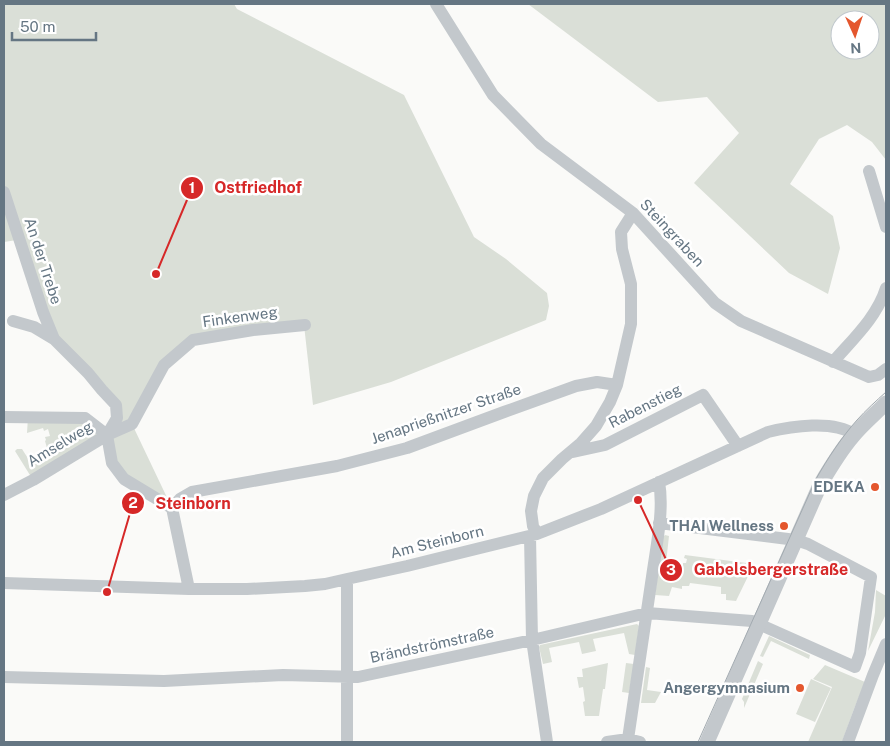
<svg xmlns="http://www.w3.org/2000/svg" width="890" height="746" font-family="'Public Sans',sans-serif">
  <rect width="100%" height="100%" fill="#fafaf8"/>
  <!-- green -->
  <path fill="#dadfd7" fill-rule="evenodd" d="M4,4H234L237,9L404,95L474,237L506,259L547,293L549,306L546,320L391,382L313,405L304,325L193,340L164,365L132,424L172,508L124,479L107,436L33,480L15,451L17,449H22L29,460L49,455L45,441L46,440L45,437L50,436L48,429L44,431L43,428L27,433L28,417L85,418L107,435L116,405L54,339L17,240L4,242Z
    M528,4H886V160L872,142L847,125L819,139L790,184L833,216L840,248L828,294L789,273L694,183L739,133L707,97L658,102ZM840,20H870V50H840Z
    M665,535L669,536L666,563L683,566V563H686L687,559L684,558L685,555L754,564L736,601L726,600V594H721V587L690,583L689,586H682V589L672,587L669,596L655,595L663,537Z
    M876,590L886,596V614L868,651L875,612Z
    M637,624L639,626L635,655L629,654L624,633L593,639L596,651L582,654L579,642L549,648L552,662L543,664L539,647L540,645Z
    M769,636L810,655L809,659L771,641L763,657L760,656Z
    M758,661L763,664L744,708V702L742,699Z
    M608,663L605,689H603L599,716H585L583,702L585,701L583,687L579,688L577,677H583L582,669Z
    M626,663L634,664L629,693L622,692Z
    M825,665L865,682L854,709L842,742H808L832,687L813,679Z
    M646,667L650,668L647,690L661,692L655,703H641Z
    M811,679L831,688L815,722L796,714Z"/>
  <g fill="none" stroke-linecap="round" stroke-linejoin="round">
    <!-- minor -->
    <path stroke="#c3c8cc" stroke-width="12" d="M436,4L493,95L541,144L633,213L715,303L741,321L869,377L878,375L886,369
      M869,171L886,227
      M4,192L43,312L54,339L88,373L102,390L116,405L117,418L107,435L112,463L124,479L172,508L189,589
      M13,321L34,327L54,339
      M833,362C853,339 877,317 886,288
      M4,417L85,418L107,435
      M573,452L605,445L703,395L738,446
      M4,495L33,480L107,435L132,424L164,365L193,340L253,330L305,325
      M172,508L180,499L192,492L337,466L407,448L504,412L576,386L597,382L617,385
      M537,534L533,526L531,511L534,496L543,478L562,459L581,443L596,426L610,402L617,385L631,324V284L622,249L621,232L633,213
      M530,536L532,640L547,742
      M347,579V742
      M4,583L189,589H247L305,586L325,584L347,579L407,566L537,534L601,509L768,432C792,426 833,420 854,434
      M4,677L164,681L283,675L358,677L532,640L647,613L752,621L855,667L860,653L871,577L808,544L796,540L659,523
      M628,739C636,683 645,626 653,570C657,543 664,508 659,482
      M607,742L628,739L640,742
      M848,742L873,675L886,644"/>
    <!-- tertiary -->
    <path stroke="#c3c8cc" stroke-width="15" d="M707,742L820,485C830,468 840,451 853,436C863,424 875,414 886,403"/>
    <!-- tram -->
    <path stroke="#a2aab0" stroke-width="1" d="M698,742L816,479C828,458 841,438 857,420C866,410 876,401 886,392"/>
  </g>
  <!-- markers -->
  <g fill="#e4572e" stroke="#fff" stroke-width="2">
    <circle cx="875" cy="487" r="5"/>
    <circle cx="784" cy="526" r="5"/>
    <circle cx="800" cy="688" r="5"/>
  </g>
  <g text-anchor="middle" stroke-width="5" stroke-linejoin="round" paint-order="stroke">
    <!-- street labels -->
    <g font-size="15" fill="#657683" stroke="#fff">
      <text transform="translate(672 233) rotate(47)" y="5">Steingraben</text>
      <text transform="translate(43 261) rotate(72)" y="5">An der Trebe</text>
      <text transform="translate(240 317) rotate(-8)" y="5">Finkenweg</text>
      <text transform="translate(645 406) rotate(-27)" y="5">Rabenstieg</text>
      <text transform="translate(446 414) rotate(-19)" y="5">Jenaprießnitzer Straße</text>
      <text transform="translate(60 444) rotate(-31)" y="5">Amselweg</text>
      <text transform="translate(437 542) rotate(-14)" y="5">Am Steinborn</text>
      <text transform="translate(432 645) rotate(-12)" y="5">Brändströmstraße</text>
    </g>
    <!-- poi labels -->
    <g font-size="15" font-weight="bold" fill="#657683" stroke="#fff" text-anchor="end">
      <text x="865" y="492">EDEKA</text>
      <text x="774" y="531">THAI Wellness</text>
      <text x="790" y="693">Angergymnasium</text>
    </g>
  </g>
  <!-- callouts -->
  <path fill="none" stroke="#d62828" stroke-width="2" d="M156 274L192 188M107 592L133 503M638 500L671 570"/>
  <g fill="#d62828" stroke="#fff" stroke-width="2">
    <circle cx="156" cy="274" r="5"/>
    <circle cx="107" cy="592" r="5"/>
    <circle cx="638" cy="500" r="5"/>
    <circle cx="192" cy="188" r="12"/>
    <circle cx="133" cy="503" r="12"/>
    <circle cx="671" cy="570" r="12"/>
  </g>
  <g font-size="15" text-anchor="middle" font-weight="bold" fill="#fff">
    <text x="192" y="193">1</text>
    <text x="133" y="508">2</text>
    <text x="671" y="575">3</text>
  </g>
  <g font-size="16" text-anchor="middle" font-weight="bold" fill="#d62828" stroke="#fff" stroke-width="5" stroke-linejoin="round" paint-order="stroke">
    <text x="258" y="193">Ostfriedhof</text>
    <text x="193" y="509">Steinborn</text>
    <text x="771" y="575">Gabelsbergerstraße</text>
  </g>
  <!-- border -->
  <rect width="890" height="746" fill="none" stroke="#657683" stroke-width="10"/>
  <!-- north arrow -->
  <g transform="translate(855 35) rotate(177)"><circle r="24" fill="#ffffff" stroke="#c1c8cd"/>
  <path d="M0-4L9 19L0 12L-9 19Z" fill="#e4572e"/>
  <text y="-8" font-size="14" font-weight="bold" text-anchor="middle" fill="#657683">N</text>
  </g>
  <!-- scale -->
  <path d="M12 32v8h84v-8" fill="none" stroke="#657683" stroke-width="2.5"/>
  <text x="20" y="32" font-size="15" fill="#657683" stroke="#ffffff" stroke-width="4" paint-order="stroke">50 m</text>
</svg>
